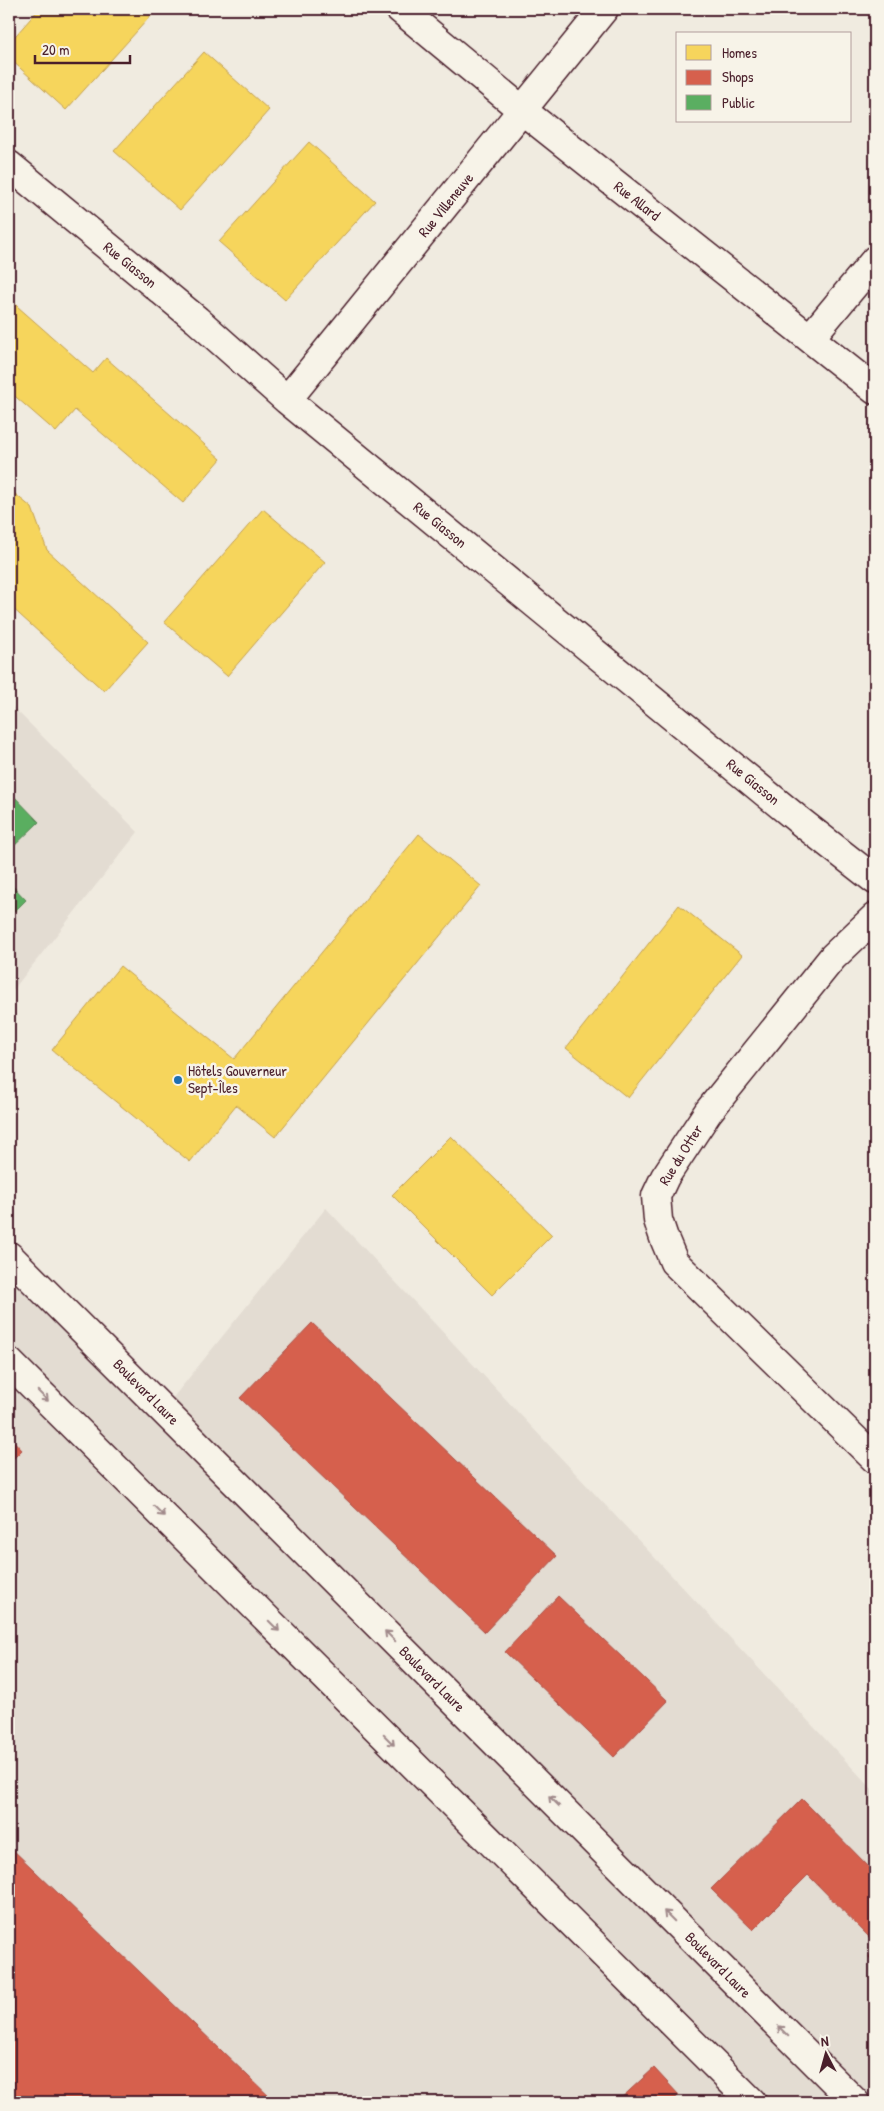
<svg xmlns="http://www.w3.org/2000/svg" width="884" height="2111" font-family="'Patrick Hand',sans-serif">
  <rect width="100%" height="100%" fill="#f0ebe0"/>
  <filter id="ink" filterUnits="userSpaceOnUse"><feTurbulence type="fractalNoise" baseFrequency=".02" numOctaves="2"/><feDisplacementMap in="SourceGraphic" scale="10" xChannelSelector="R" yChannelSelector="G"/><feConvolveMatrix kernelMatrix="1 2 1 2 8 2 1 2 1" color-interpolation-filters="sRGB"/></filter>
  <g filter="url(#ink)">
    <!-- built -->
    <path fill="#e3dcd2" d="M9,703L138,832L9,995Z
      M326,1208L875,1792V2102H9V1256L163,1410Z"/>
    <!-- homes -->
    <path fill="#f6d55c" stroke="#c29e4d" d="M39,9H154L156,10L66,110L9,58V43Z
      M204,52L269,110L180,210L114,151Z
      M309,142L375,201L285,300L219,242Z
      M9,299L93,373L106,358L221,459L183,503L75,410L56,432L9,391Z
      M9,489L32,508L47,550L148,642L104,691L9,605Z
      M263,509L325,562L227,676L164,622Z
      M419,834L481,886L275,1137L236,1105L190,1162L52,1050L120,966L234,1059Z
      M679,905L742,955L628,1098L566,1048Z
      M451,1136L552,1235L492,1295L392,1195Z"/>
    <!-- shops -->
    <path fill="#d6604d" stroke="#ac4c43" d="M312,1323L557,1556L485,1632L240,1398Z
      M9,1436L22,1450L9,1463Z
      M558,1596L668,1701L614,1757L505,1652Z
      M802,1799L875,1873V1943L808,1875L753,1930L711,1889Z
      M9,1846L275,2102H9Z
      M875,1946V1964L869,1957Z
      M654,2068L679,2095L671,2102H617Z"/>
    <!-- public -->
    <path fill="#5aae61" stroke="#558351" d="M9,791L39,822L9,851Z
      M9,882L26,900L9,917Z"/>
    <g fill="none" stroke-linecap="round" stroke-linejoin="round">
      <!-- minor casing -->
      <g stroke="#4a1f2b" stroke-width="31">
        <path id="minor" d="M400,9L522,110L875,390
          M9,165L197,320L287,400L801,822L875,880
          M810,338L875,260
          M287,400L604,9
          M875,917L833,957L708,1112L665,1177L656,1196L658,1220L664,1238L674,1262L875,1459"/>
      </g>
      <!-- highway casing -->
      <g stroke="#4a1f2b" stroke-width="31">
        <path id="highway" d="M9,1256L855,2102
          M9,1362L752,2102"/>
      </g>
      <!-- minor -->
      <use href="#minor" stroke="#f7f3e8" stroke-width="28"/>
      <!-- highway -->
      <use href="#highway" stroke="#f7f3e8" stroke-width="28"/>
    </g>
    <!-- one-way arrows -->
    <defs><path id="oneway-shaft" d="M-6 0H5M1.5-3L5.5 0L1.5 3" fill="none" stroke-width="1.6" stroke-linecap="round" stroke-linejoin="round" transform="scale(1.25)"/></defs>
    <g stroke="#a0898a">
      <use href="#oneway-shaft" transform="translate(43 1396) rotate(45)"/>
      <use href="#oneway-shaft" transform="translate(159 1511) rotate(45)"/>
      <use href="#oneway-shaft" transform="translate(274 1626) rotate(45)"/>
      <use href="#oneway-shaft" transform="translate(390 1636) rotate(-135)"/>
      <use href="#oneway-shaft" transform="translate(389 1740) rotate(45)"/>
      <use href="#oneway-shaft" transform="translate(554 1801) rotate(-135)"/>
      <use href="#oneway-shaft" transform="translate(669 1916) rotate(-135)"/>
      <use href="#oneway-shaft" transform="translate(783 2031) rotate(-135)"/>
    </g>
  </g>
  <!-- markers -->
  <circle fill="#1f6fb2" stroke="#f7f3e8" stroke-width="2" cx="178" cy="1080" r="5"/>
  <g text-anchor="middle" stroke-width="5" stroke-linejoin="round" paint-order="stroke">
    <!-- street labels -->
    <g font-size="15" fill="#4a1f2b" stroke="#f7f3e8">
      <text transform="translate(637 201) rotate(38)" y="5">Rue Allard</text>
      <text transform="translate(446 205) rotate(-51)" y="5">Rue Villeneuve</text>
      <text transform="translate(130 265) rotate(39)" y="5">Rue Giasson</text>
      <text transform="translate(440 525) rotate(39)" y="5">Rue Giasson</text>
      <text transform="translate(753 782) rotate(39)" y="5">Rue Giasson</text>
      <text transform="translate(681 1155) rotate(-58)" y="5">Rue du Otter</text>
      <text transform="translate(146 1392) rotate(45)" y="5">Boulevard Laure</text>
      <text transform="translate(432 1679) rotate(45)" y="5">Boulevard Laure</text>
      <text transform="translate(718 1965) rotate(45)" y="5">Boulevard Laure</text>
    </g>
    <!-- poi labels -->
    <g font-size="15" fill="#4a1f2b" stroke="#f7f3e8" text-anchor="start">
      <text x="188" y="1076">Hôtels Gouverneur<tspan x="188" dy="17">Sept-Îles</tspan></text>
    </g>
  </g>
  <!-- margin -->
  <rect width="884" height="2111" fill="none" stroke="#f7f3e8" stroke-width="30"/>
  <rect x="15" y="15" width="854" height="2081" fill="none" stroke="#4a1f2b" stroke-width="2" filter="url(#ink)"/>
  <!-- legend -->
  <rect x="676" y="32" width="175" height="90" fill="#f7f3e8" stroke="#b29e9c"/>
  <rect x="686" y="45" width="25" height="15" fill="#f6d55c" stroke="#b29e9c"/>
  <text x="722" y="58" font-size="15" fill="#4a1f2b">Homes</text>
  <rect x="686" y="70" width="25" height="15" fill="#d6604d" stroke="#b29e9c"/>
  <text x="722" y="82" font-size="15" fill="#4a1f2b">Shops</text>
  <rect x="686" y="95" width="25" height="15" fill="#5aae61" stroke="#b29e9c"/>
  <text x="722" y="108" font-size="15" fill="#4a1f2b">Public</text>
  <!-- north arrow -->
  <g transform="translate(826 2054) rotate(354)" stroke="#f7f3e8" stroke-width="4" paint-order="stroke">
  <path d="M0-4L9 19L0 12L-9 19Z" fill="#4a1f2b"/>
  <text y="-8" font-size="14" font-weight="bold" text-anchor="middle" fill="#4a1f2b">N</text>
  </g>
  <!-- scale -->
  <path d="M35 55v8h95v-8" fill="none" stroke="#4a1f2b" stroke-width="2.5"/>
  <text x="42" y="55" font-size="15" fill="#4a1f2b" stroke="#f7f3e8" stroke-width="4" paint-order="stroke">20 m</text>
</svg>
